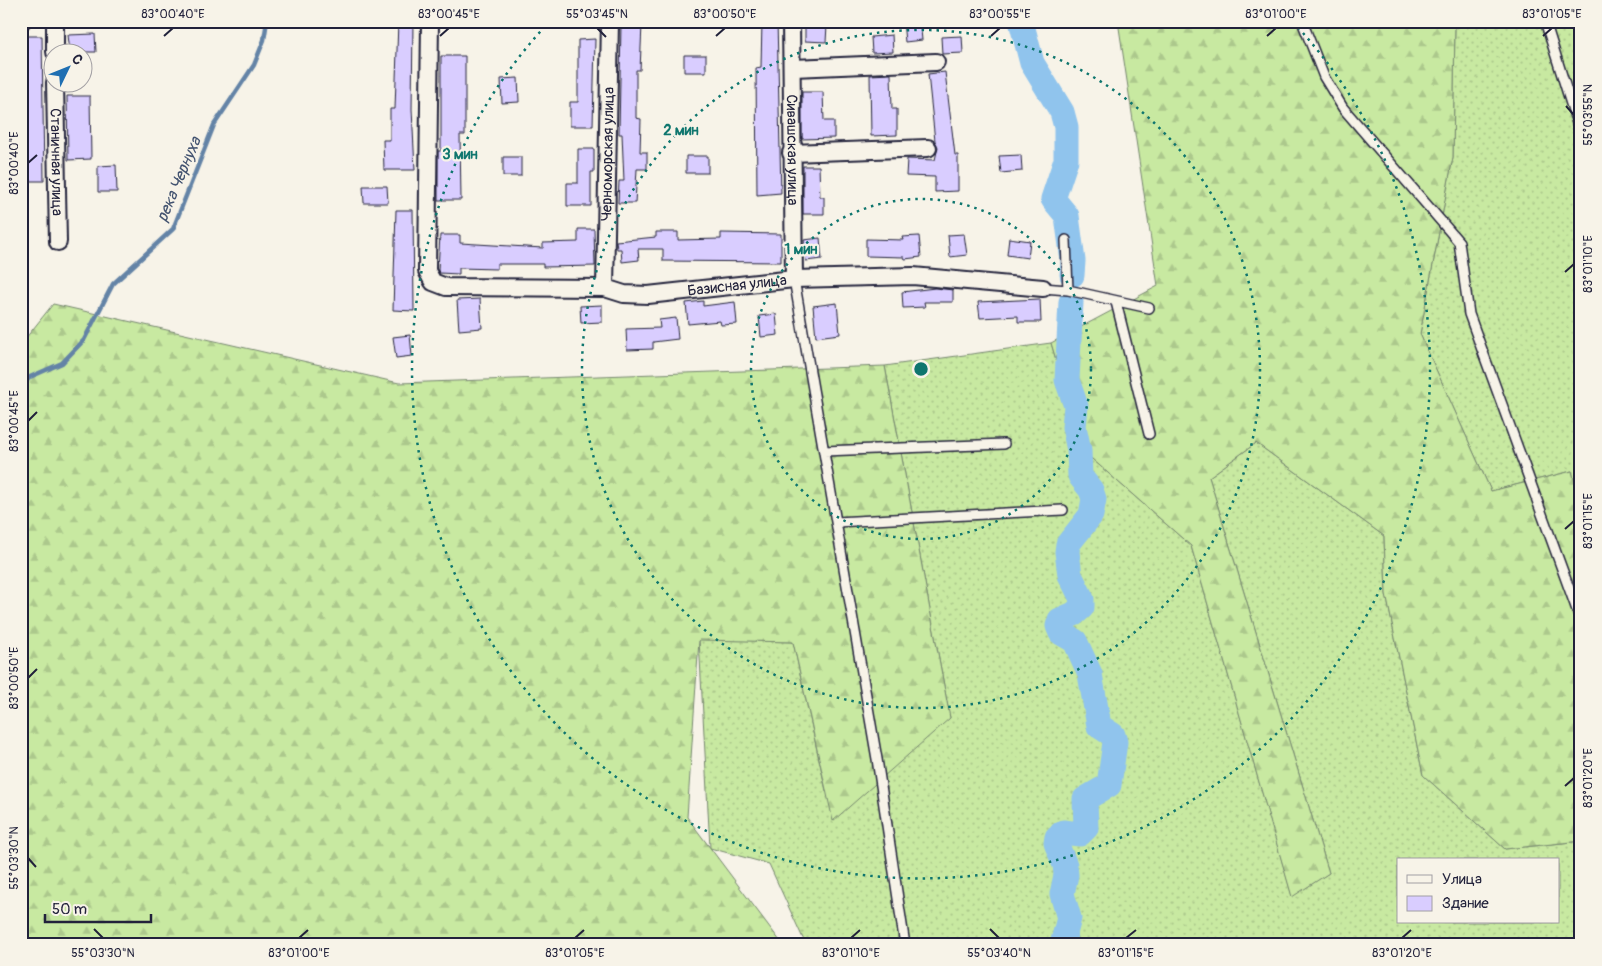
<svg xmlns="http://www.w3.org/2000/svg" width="1602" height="966" font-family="Pangolin,sans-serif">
  <defs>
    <pattern id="grass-dots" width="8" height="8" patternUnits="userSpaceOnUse" patternTransform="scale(1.25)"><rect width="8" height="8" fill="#c8e9a1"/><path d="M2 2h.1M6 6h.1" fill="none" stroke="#acc88c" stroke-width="1.8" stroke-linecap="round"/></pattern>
    <pattern id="forest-firs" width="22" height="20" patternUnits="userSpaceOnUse" patternTransform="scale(1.25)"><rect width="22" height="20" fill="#c8e9a1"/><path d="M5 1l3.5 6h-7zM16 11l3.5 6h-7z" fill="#acc88c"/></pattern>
  </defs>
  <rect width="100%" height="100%" fill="#f7f3e8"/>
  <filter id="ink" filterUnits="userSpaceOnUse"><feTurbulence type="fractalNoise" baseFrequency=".02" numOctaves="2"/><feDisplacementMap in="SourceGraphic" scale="10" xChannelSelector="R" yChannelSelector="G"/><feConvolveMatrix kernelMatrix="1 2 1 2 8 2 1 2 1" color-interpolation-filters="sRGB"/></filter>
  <g filter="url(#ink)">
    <!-- grass -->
    <path fill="url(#grass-dots)" stroke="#75866e" fill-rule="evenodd" d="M1455,21H1581V507L1572,471L1491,491L1420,334L1453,157Z
      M1051,343L1083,451L1191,546L1292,896L1329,873L1209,477L1256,443L1384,536L1386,594L1423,775L1505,849L1581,841V945H806L769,864L710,848L699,639L793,642L826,791L950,718L885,366ZM1398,860H1558V922H1398Z"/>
    <!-- forest -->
    <path fill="url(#forest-firs)" stroke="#75866e" d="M1118,21H1455L1453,157L1420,334L1491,491L1572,471L1581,507V841L1505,849L1423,775L1386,594L1384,536L1256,443L1209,477L1329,873L1292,897L1191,546L1083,451L1051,343L1158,286Z
      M53,304L399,383L885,366L950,718L833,821L793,642L699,640L687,817L783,945H21V344Z"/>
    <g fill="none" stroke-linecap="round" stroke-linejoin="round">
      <!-- stream -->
      <path stroke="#6483a6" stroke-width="4.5" d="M21,387L30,377L62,363L84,340L113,284L173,229L214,125L254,65L264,40L267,21"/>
      <!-- river -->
      <path stroke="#90c4ed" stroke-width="25" d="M1021,21L1032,63L1062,112L1066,127V160L1053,199L1067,216L1073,261L1072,275
        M1062,945L1069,918L1062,894L1066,875L1065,865L1056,843L1057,837L1063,832L1080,834L1086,828L1085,799L1109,785L1115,742L1113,735L1099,726L1090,674L1075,641L1061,633L1058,626L1060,620L1074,614L1082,607V599L1070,575L1067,552L1068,544L1091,515L1094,499L1091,490L1080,476L1079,450L1074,427L1076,406L1067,380L1071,302"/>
    </g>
    <!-- building -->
    <path fill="#d9cdff" stroke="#22223b" d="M398,21H413L412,109L415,170H384L383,140H390V109H395Z
      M762,21H777L781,193L757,195L756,68L761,67Z
      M903,21H920L922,40L905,42Z
      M621,24H642L640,70H636V118L641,119L640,152H647V169H637L635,203H618L619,181H624L622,134H619Z
      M805,24L827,25L826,42L805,41Z
      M95,34L96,52H70L68,35Z
      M892,35L893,52L872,53L871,37Z
      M21,36H42L44,181H24Z
      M962,36L963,53L942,54L941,37Z
      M595,39L593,126H570V102H578V40Z
      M684,55H706V72H684Z
      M441,56H465V135H460L461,200H438V151H441Z
      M945,72L955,155H958V191L935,192V177L906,176L907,159L935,160L938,147L935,141L928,74Z
      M891,74L892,109H897V135L871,136L870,75Z
      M518,78L519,102L502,103L501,79Z
      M802,92H823L824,121H834V138L802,139Z
      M67,96H90L91,159L68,160Z
      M578,149H594V172H591V206H567V183H578Z
      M1021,155L1022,171L1001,173L999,156Z
      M686,156H708V173H686Z
      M503,157H521V176H503Z
      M116,165L117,192H98V166Z
      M803,166H819L820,197H824V214H803Z
      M363,186H387L388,203H364Z
      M396,210H413L414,311L393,310Z
      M578,229H594L595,266L543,267V264H497V269L459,268V274L439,273L438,270L440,235H460V243L543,248V243L578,242Z
      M656,232H678V240L721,239V233L781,234V262L663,261V249H638L639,260L622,262L621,249H617L616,241L656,237Z
      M964,234L967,255L950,257L948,235Z
      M919,236L921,257L905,259L904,257L866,256V239L903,240L902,237Z
      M820,238L822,259L806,261L804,240Z
      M1009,238L1030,241L1028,258L1007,255Z
      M935,288L953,290V302H924L925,307L903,308L902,292Z
      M480,299L482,328L459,330L457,300Z
      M1040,299L1041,322H1018V316L980,318L978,302Z
      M703,301V306L735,302L737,324L721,325L720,321L688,324L686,303Z
      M837,303L840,334L816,337L813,306Z
      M602,305V322L581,323L580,306Z
      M776,314L778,335L761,337L759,316Z
      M676,318L678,339L653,342V349L627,350L626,329L660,328L659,320Z
      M410,335L412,356L396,358L393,337Z"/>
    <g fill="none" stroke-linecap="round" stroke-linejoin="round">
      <!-- lane casing -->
      <g stroke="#22223b" stroke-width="12">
        <path id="lane" d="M1302,21L1324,77L1343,108L1459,242L1469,314L1581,621
          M1545,21L1581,136
          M1066,240L1068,290
          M794,279L877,759L905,945
          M1043,288L1068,290L1149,308
          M1116,302L1149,434
          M824,451L1004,444
          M836,522L1063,510"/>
      </g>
      <!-- street casing -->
      <g stroke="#22223b" stroke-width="20">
        <g id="street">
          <path d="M21,21H22"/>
          <path d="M55,21V52"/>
          <path id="s1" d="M430,21L427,271L433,282L446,287L605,288L624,294L648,295L794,279L913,276L1043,288"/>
          <path id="s2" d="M791,21L794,279"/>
          <path d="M793,68L936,62"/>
          <path id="s3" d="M55,82L58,242"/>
          <path d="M791,153L928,148"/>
          <path id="s4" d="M605,288L610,21"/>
        </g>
      </g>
      <!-- lane -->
      <use href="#lane" stroke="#f7f3e8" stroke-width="9"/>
      <!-- street -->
      <use href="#street" stroke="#f7f3e8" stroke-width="16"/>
    </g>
  </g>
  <!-- ticks -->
  <path fill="none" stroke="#22223b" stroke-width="2" d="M597,28L606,37M164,36L173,28M440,36L449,28M716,36L725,28M991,36L1000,28M1267,36L1276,28M1543,36L1552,28M1566,106L1574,115M28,163L37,155M1565,272L1574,264M28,421L37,412M1565,529L1574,521M28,678L37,669M1565,786L1574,778M28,858L36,867M94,929L103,938M990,929L999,938M299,938L308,930M575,938L584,930M851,938L860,930M1126,938L1136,930M1402,938L1411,930"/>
  <!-- distance rings -->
  <g fill="none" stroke="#0f766e" stroke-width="2.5" stroke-dasharray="2.5 5">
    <circle cx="921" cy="369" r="170"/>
    <circle cx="921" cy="369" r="339"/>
    <path d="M1293 22A509 509 0 1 1 549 22"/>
  </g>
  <g text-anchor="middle" stroke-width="4.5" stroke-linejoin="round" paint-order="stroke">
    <!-- street labels -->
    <g font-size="15" fill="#22223b" stroke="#f7f3e8">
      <text dy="5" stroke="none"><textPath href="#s2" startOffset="129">Сивашская улица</textPath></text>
      <text dy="5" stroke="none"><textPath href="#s4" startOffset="134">Черноморская улица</textPath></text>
      <text dy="5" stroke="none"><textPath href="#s3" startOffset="80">Станичная улица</textPath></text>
      <text dy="5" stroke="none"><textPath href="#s1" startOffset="569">Базисная улица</textPath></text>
    </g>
    <!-- water labels -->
    <g font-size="16" font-style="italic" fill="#435370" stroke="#f7f3e8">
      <text transform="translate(178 179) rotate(-67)" y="6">река Чернуха</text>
    </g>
  </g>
  <circle cx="921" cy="369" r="8" fill="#0f766e" stroke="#f7f3e8" stroke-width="2.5"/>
  <g font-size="15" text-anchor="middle" font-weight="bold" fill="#0f766e" stroke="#f7f3e8" stroke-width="4.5" stroke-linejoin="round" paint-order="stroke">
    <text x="681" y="135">2 мин</text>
    <text x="460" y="159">3 мин</text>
    <text x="801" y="254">1 мин</text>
  </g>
  <!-- margin -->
  <rect width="1602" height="966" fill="none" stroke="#f7f3e8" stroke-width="55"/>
  <!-- legend -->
  <rect x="1397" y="858" width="162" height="65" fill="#f7f3e8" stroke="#a29fa3"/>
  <rect x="1407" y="875" width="25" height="8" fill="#f7f3e8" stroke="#a29fa3"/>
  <text x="1442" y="884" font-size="15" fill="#22223b">Улица</text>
  <rect x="1407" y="896" width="25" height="15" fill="#d9cdff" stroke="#a29fa3"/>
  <text x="1442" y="908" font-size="15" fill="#22223b">Здание</text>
  <!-- north arrow -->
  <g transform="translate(68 68) rotate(47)"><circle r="24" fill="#f7f3e8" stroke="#a29fa3"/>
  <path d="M0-4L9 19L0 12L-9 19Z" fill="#1f6fb2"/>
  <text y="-8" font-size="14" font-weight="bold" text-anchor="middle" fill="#22223b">С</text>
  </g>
  <!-- scale -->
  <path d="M45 914v8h106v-8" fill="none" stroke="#22223b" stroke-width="2.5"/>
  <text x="52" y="914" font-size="15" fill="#22223b" stroke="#f7f3e8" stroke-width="4" paint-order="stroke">50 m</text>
  <rect x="28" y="28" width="1546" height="910" fill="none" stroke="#22223b" stroke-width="2"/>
  <g font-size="12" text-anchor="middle" fill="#22223b">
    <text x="173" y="18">83°00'40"E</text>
    <text x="449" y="18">83°00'45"E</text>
    <text x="597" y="18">55°03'45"N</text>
    <text x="725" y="18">83°00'50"E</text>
    <text x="1000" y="18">83°00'55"E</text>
    <text x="1276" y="18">83°01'00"E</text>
    <text x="1552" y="18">83°01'05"E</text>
    <text transform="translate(1588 115) rotate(-90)" y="4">55°03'55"N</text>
    <text transform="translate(14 163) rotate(-90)" y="4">83°00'40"E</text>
    <text transform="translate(1588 264) rotate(-90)" y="4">83°01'10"E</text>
    <text transform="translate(14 421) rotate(-90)" y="4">83°00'45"E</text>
    <text transform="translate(1588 521) rotate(-90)" y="4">83°01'15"E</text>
    <text transform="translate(14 678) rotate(-90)" y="4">83°00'50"E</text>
    <text transform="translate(1588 778) rotate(-90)" y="4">83°01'20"E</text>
    <text transform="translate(14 858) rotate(-90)" y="4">55°03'30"N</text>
    <text x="103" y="957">55°03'30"N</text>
    <text x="299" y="957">83°01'00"E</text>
    <text x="575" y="957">83°01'05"E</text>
    <text x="851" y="957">83°01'10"E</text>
    <text x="999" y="957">55°03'40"N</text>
    <text x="1126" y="957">83°01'15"E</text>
    <text x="1402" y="957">83°01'20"E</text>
  </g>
</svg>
